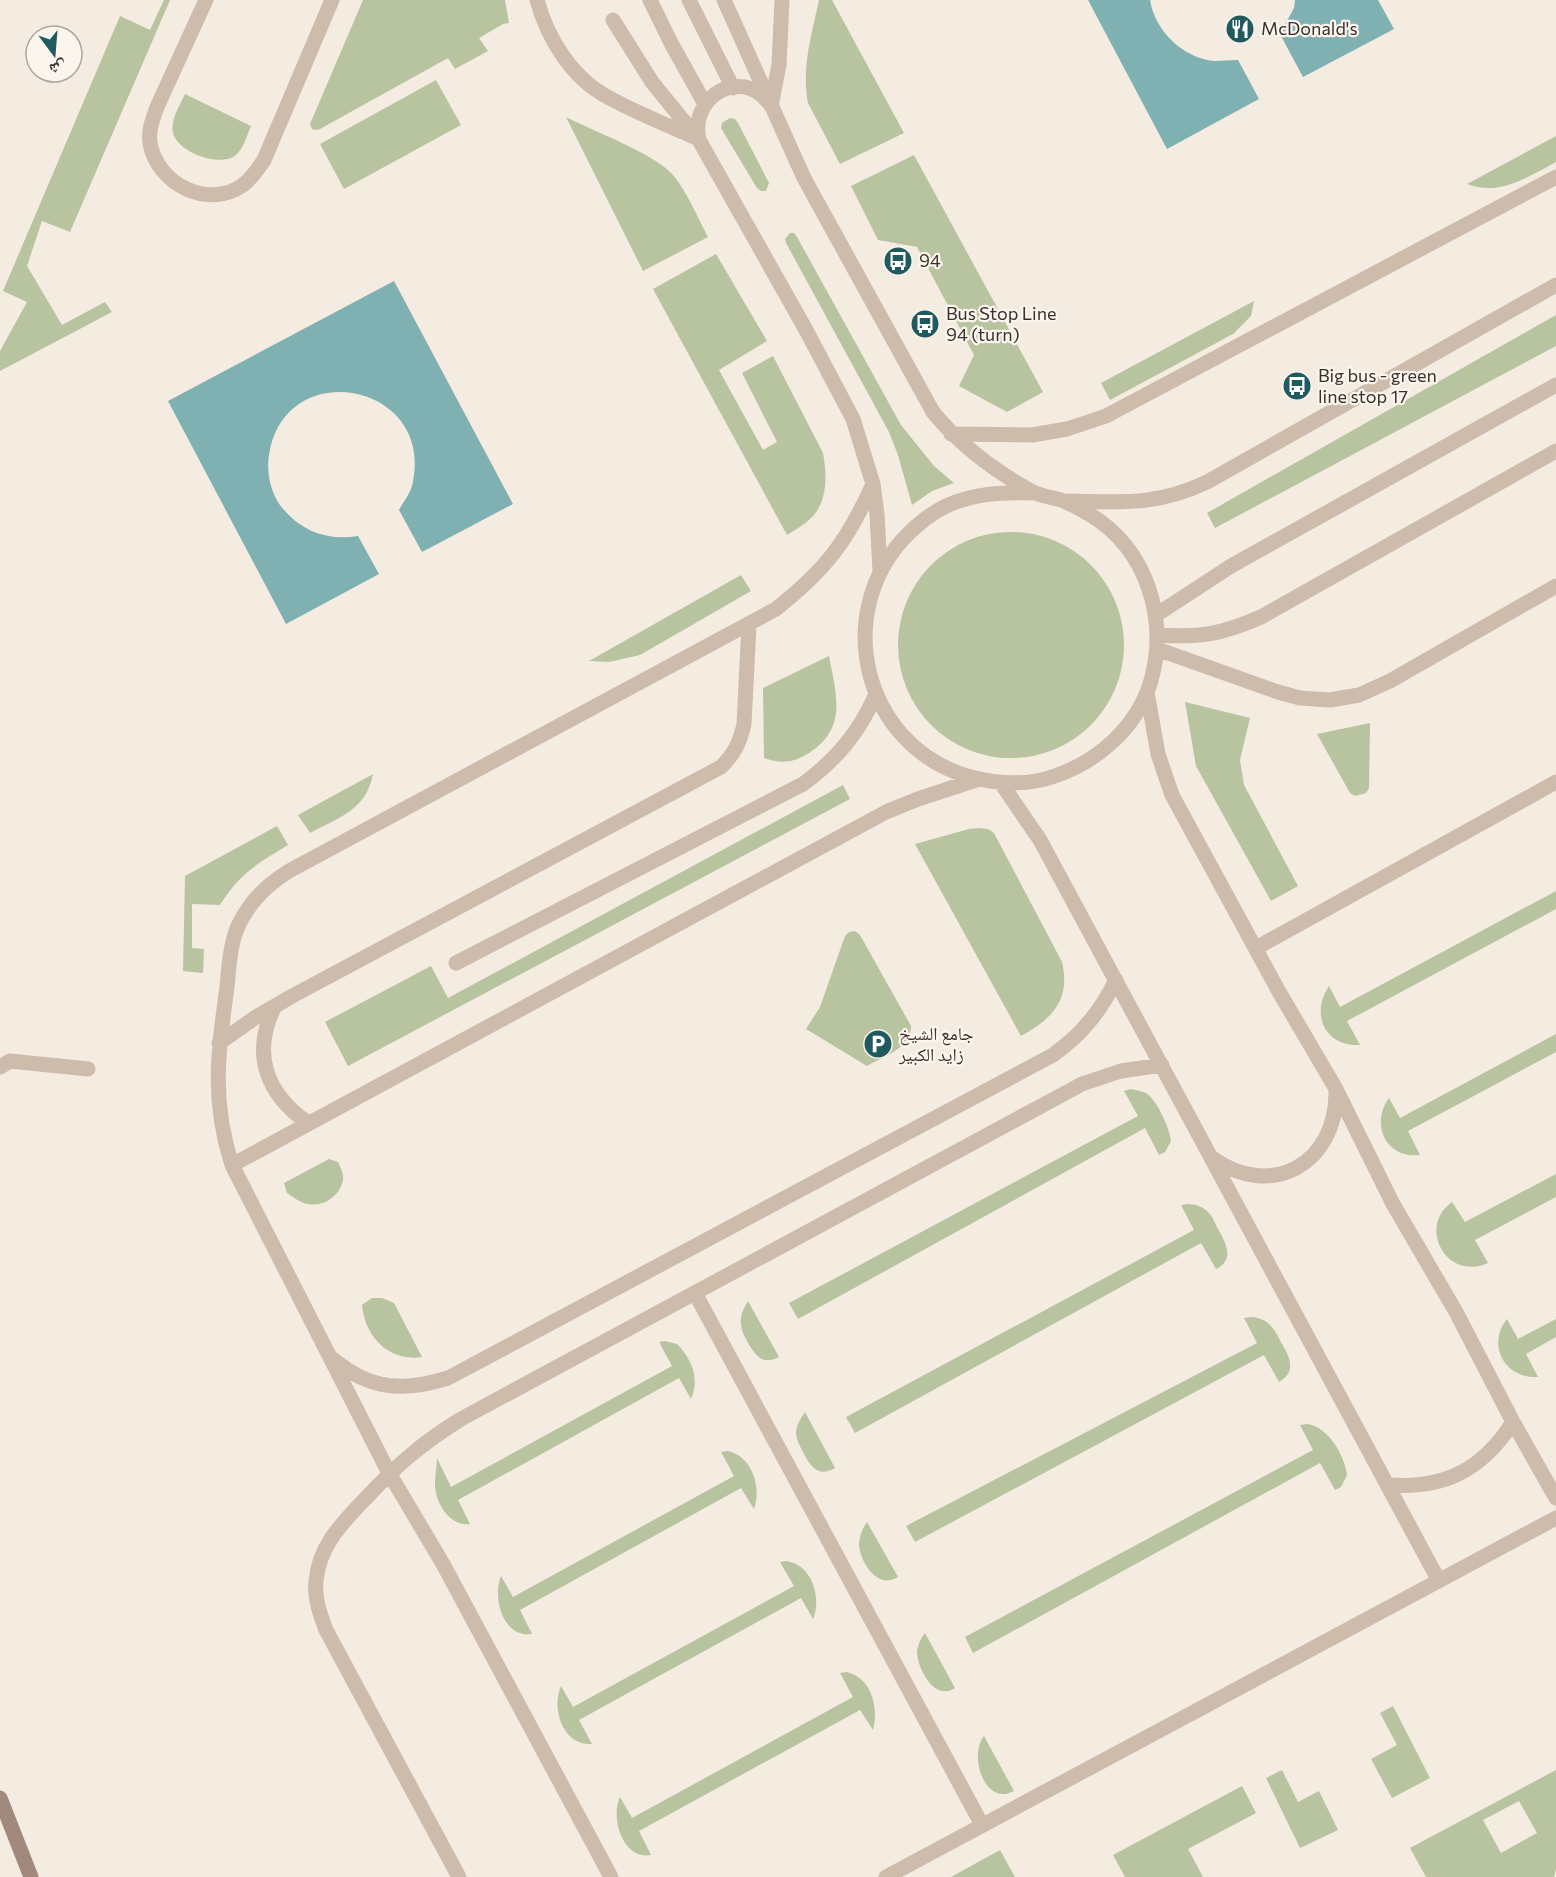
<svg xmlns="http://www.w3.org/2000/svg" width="1556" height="1877" font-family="Commissioner,'Noto Naskh Arabic',sans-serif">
  <rect width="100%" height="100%" fill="#f4ebe1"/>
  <!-- green -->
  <path fill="#b8c4a0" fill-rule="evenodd" d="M164,0H170L70,232L42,221L27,266L62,325L105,302L112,312L0,371V351L27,302L3,291L120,16L150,30Z
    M363,0H505L509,23L503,24L479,38L488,51L455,69L448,58L320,129L316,130L312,129L310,124Z
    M819,0H832L904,133L840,164L808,103C801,69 812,33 819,0Z
    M436,80L461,125L344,189L320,144Z
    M185,94L251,126C247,135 244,148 236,155C221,168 178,153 173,133C170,120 180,105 185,94Z
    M566,117C593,131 655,154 673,175C688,193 697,217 708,237L643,271Z
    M730,118L735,119L738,123L769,183L766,191H761L757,188L721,128L722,123Z
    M1556,136V162C1530,176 1498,197 1467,184Z
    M914,155L1043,392L1007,412L959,386L974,355L917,247L878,240L851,186Z
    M790,233H794L797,237L901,425L934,466L954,483L932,491L912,505L898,455L889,432L786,243L785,239Z
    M716,254L767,341L719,370L763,450L777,442L742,373L773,356L823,453C827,474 828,502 811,518C804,525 795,530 787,535L653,289Z
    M1254,301L1251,316L1233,334L1110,400L1101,383Z
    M1556,315V346L1215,528L1207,513Z
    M898 645a113 113 0 1 1 226 0a113 113 0 1 1-226 0Z
    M741,575L751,591L640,655L609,662L589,661Z
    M829,656C836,694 848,728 809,753C794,763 780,764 764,758L763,688Z
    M1185,702L1250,718L1240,760L1244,785L1298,886L1271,901L1196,766Z
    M1370,723L1369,788L1366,793L1355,796L1350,793L1317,734Z
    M373,774C366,810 340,817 310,833L298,815Z
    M843,785L850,799L348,1066L325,1022L431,966L448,998Z
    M277,826L288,845C257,864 240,873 220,905L192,904V948L204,949L203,973L183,971L185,876Z
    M979,828L988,829L994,833L1062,962C1071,1000 1052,1019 1021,1036L915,844L969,829Z
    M1556,891V909L1347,1021L1360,1045C1325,1047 1310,1014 1329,986L1340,1007Z
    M855,931L860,935L911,1026C912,1048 883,1057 867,1066L806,1029L820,1007L845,936L849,932Z
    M1556,1034V1052L1408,1131L1420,1155C1386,1159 1370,1124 1389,1098L1400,1118Z
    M1131,1089C1136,1090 1141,1091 1146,1093C1157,1100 1170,1129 1171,1141L1165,1152L1159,1155L1145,1128L798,1319L789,1303L1138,1116L1124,1091Z
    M329,1159L338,1162C340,1167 344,1173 343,1180C340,1196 324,1207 308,1204C301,1203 293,1197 287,1193L284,1183Z
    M1556,1174V1197L1475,1240L1488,1263C1446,1282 1417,1226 1452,1202L1465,1222Z
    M1188,1204C1196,1204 1203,1207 1209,1213C1213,1217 1215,1224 1218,1229C1226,1243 1235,1260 1216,1269L1201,1243L855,1433L846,1417L1194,1230L1181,1205Z
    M372,1298H382L394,1303L422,1357C389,1362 365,1337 362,1305Z
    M748,1301L779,1357C762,1366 755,1355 747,1341C743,1334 740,1327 741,1319C741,1312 745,1307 748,1301Z
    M1251,1317C1269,1318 1275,1330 1282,1344C1291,1359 1296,1372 1279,1382L1264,1355L915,1542L906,1526L1257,1343L1244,1318Z
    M1507,1319L1518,1339L1556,1319V1337L1526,1354L1538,1377C1505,1379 1486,1345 1507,1319Z
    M665,1341L677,1344C692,1359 700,1379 691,1399L679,1378L458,1500L470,1524C449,1527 434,1501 435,1482C435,1474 437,1466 437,1458L451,1487L672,1366L659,1342Z
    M805,1412L835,1468C818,1478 810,1466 803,1452C800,1446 797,1441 796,1434C796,1426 800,1419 805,1412Z
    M1307,1424C1328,1426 1345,1456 1347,1475L1341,1487L1335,1490L1320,1463L973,1653L965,1637L1313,1450L1300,1425Z
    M727,1451C752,1455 762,1488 754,1509L741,1488L520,1610L532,1634C503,1639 492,1597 501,1576L513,1597L734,1476L721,1452Z
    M867,1522L898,1577C878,1590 861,1563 859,1546C859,1537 862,1529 867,1522Z
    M786,1561C812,1564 822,1598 813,1619L801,1598L579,1720L592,1744C563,1746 551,1709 561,1686L573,1707L794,1586L780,1562Z
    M925,1633L955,1688C935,1702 917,1669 917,1651C918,1644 921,1638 925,1633Z
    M846,1672C872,1677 879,1709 873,1730L860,1710L639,1831L651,1855C623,1860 610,1818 620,1797L632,1818L853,1697L840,1673Z
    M1393,1706L1430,1778L1392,1798L1371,1759L1397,1745L1380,1713Z
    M984,1736L1014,1791C985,1807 968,1756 984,1736Z
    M1282,1770L1298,1802L1319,1791L1338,1830L1300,1848L1266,1778Z
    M1556,1770V1869L1554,1877H1426L1410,1848ZM1519,1801L1537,1833L1501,1853L1483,1820Z
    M1242,1786L1256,1813L1188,1849L1203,1877H1125L1113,1855Z
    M1000,1850L1015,1877H951Z"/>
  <!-- water -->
  <path fill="#7fb0b2" d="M1088,0H1150C1155,31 1183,58 1214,61C1222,61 1230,60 1238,60L1259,99L1167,149Z
    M1295,0H1378L1394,29L1303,77L1280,34L1294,8Z
    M394,281L513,504L422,552L399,510C404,501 412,491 413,481C433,382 284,355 269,455C266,473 271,496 284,510C303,532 329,541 358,536L379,574L286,624L168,401Z"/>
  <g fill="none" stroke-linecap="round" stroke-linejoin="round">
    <!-- lane -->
    <path stroke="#cdbbac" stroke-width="15" d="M206,0L157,107C153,119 148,130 150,143C157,184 208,210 243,185C252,178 258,169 264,160L332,0
      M537,0C547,37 571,77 606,96C634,112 665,124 694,137
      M650,0L671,43L705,104
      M689,0L733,88
      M724,0L804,178L933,412C960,445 993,470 1031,491C1040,496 1051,497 1061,500C1070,503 1080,509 1089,514C1148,549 1169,621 1150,684C1136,728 1098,761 1055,776C1027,786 996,784 967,776C862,744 831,611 908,534C919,523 932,513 946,506C975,493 1003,492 1034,493
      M613,20L652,82L699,140L806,330L853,419L873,484L877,514L880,571
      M771,106L779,65L782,0
      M699,140C689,96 741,67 768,102
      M951,434L1032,435L1067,429L1106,416L1556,177
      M1068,501C1123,502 1156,506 1207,482L1556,285
      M1156,615L1231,566L1556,385
      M1158,635C1200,638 1222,634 1261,617L1556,451
      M1157,649L1278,692L1300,698L1330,700L1359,695L1390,681L1556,586
      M1147,692L1158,754L1172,795L1278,990L1336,1089L1393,1204L1456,1312L1513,1422L1556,1498
      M1001,783L1040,840L1439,1581
      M1256,948L1556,782
      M456,963L803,784C836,760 859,733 876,694
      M275,1006C251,1053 266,1094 308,1123
      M219,1043L256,1017L294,995L721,767C734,754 740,743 744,724L749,625
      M0,1067L10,1061L88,1069
      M1211,1157C1271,1201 1337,1164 1336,1091
      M232,1165L886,812L918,799L979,779
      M695,1293L982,1825
      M333,1359C370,1390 403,1392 448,1378L1053,1055C1082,1034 1100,1012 1116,980
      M1388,1485C1445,1489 1482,1470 1513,1422
      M459,1877L326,1630C320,1614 314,1598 316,1581C319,1546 342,1523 365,1499C396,1466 422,1443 461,1419L1082,1084L1121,1071L1162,1065
      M611,1877L443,1564L389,1473L232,1165C211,1100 218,1053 227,987C229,966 230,943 239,924C251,900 267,885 289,871L776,609C826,569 847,542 873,484
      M886,1877L1556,1518"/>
    <!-- secondary -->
    <path stroke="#a18a7d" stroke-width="15" d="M0,1798L31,1877"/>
  </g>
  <!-- icons -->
  <defs>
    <g id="restaurant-disc" transform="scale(1.5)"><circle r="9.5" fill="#1f5a5e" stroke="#fbf5ee"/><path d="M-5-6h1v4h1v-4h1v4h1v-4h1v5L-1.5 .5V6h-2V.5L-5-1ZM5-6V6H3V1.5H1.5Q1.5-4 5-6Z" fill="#fff"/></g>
    <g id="bus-disc" transform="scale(1.5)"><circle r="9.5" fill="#1f5a5e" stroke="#fbf5ee"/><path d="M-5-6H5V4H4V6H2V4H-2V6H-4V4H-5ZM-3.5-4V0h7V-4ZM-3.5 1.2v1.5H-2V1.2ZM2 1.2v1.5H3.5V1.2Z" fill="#fff"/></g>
    <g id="parking-disc" transform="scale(1.5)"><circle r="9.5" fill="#1f5a5e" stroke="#fbf5ee"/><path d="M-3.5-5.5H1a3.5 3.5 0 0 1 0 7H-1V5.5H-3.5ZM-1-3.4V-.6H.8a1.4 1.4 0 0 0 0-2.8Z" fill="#fff"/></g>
  </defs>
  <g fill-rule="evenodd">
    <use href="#restaurant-disc" x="1240" y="29"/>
    <use href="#bus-disc" x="898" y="261"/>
    <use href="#bus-disc" x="925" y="324"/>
    <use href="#bus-disc" x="1297" y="386"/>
    <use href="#parking-disc" x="878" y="1044"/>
  </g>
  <g text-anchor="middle" stroke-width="4.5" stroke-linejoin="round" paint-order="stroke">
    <!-- poi labels -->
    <g font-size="18" fill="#3b302b" stroke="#fbf5ee" text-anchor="start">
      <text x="1261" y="35">McDonald's</text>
      <text x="919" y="267">94</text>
      <text x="946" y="320">Bus Stop Line<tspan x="946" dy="21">94 (turn)</tspan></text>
      <text x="1318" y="382">Big bus - green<tspan x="1318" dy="21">line stop 17</tspan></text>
      <text x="899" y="1040">جامع الشيخ<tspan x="899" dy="21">زايد الكبير</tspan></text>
    </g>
  </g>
  <!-- north arrow -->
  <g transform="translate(54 54) rotate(164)"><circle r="28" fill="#fbf5ee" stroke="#aea6a0" stroke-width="1.5"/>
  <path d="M0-4.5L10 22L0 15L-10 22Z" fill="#1f5a5e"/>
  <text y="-9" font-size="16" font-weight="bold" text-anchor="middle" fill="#3b302b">ش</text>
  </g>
</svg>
